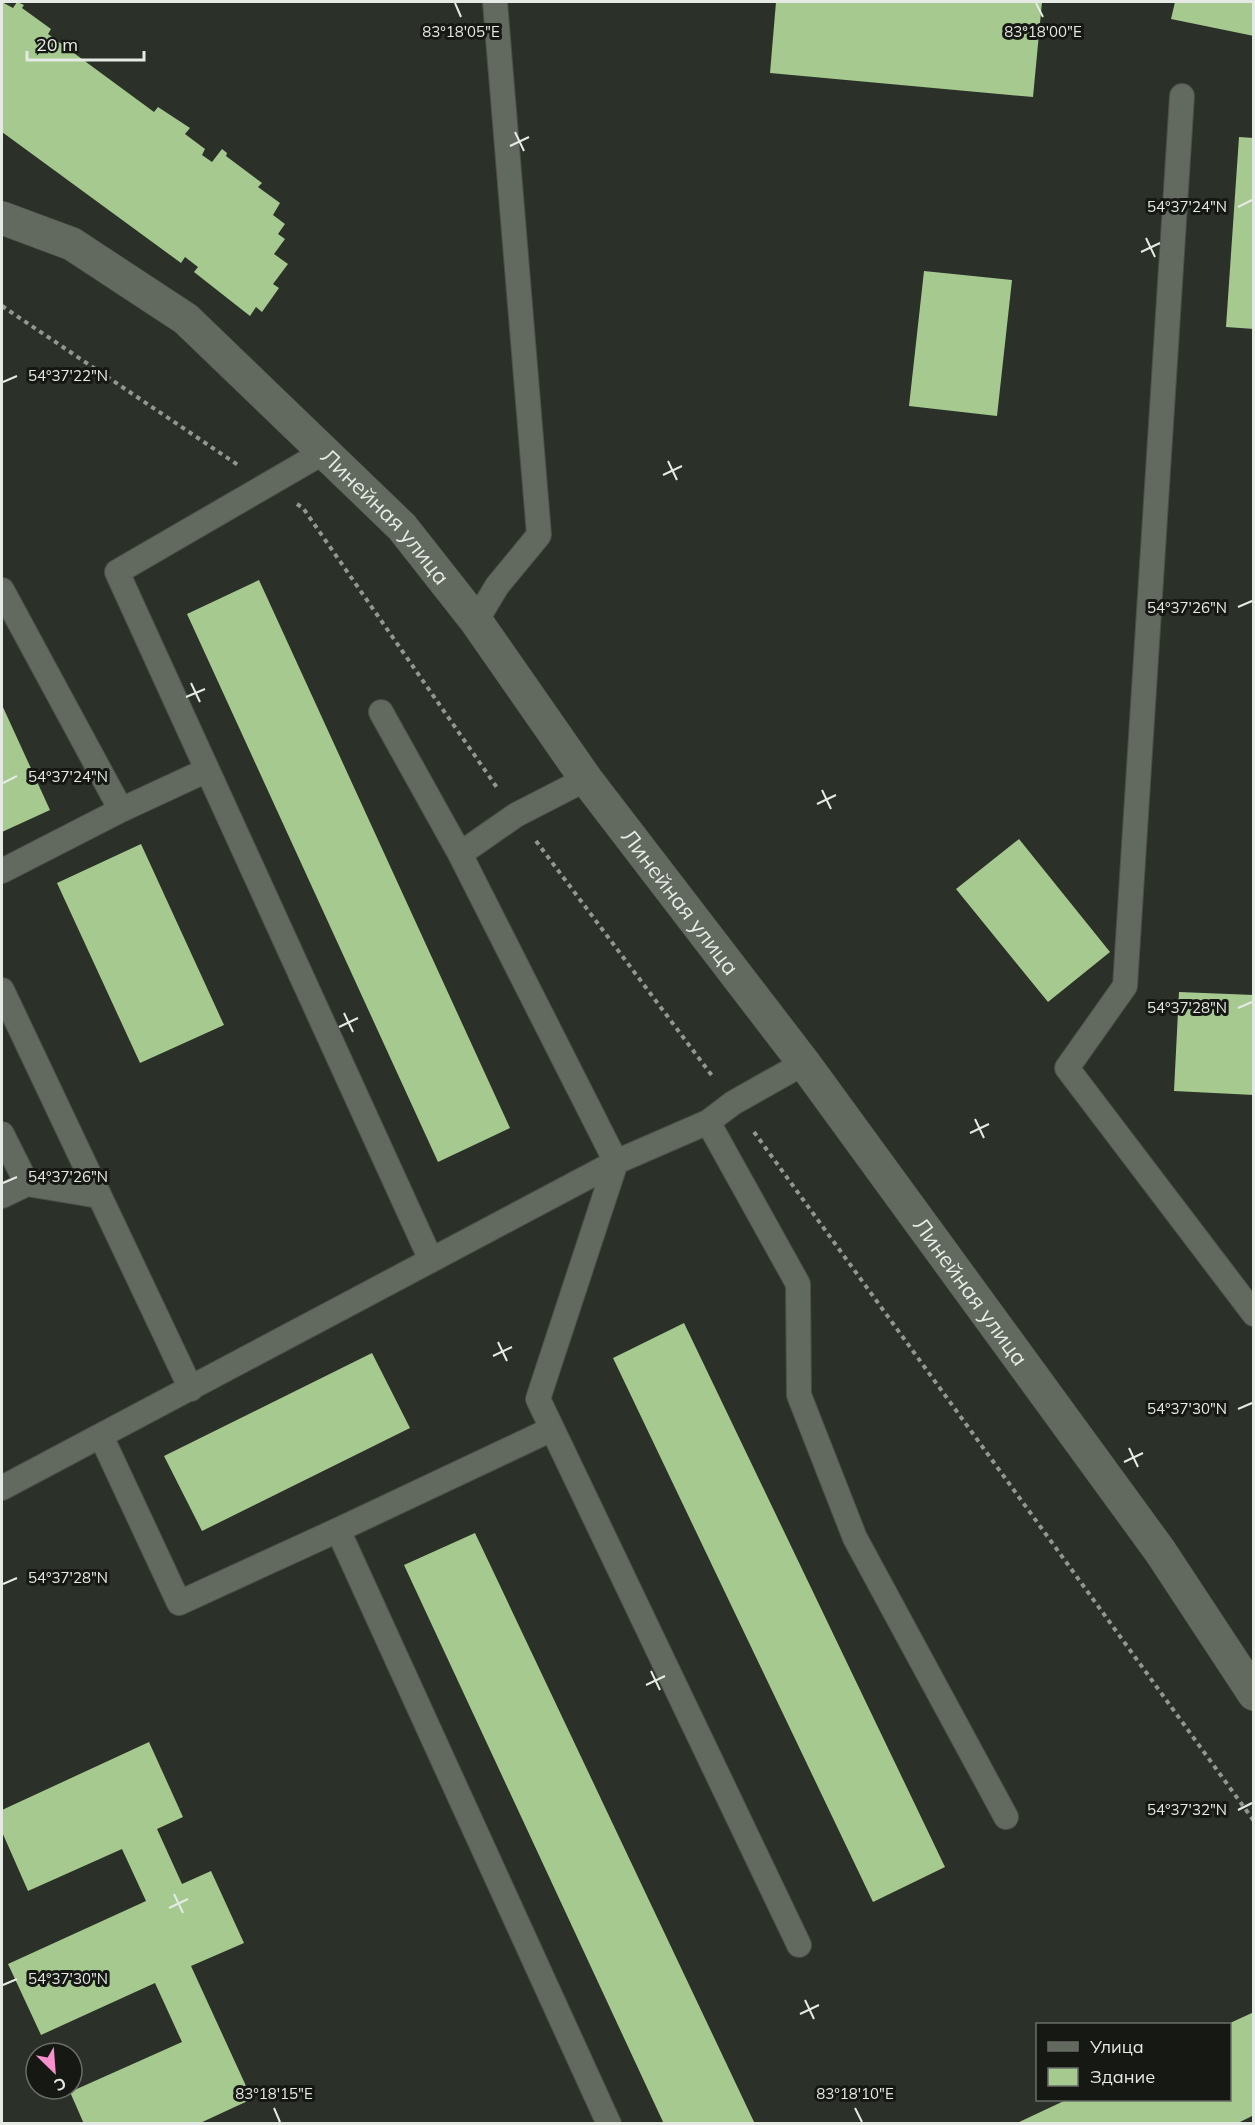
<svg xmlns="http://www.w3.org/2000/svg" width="1255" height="2125" font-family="Mulish,sans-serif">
  <rect width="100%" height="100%" fill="#2b3128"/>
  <!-- building -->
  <path fill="#a5c98f" d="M2,2L13,8L17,2L24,5L22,8L51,29L48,34L154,112L158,107L190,128L185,134L205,149L202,155L212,162L222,149L227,153L226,156L262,183L258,187L280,203L273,215L285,224L278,234L285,239L274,254L288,264L273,284L279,288L262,312L256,307L250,316L194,272L198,267L185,257L181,263L2,132Z
    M776,2H1042L1033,97L770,73Z
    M1175,2H1254V36L1171,19Z
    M1239,137L1254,138V329L1226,327Z
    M924,271L1012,280L997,416L909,406Z
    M259,580L510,1128L438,1162L187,614Z
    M2,705L50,810L2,832Z
    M1019,839L1110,952L1048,1002L956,889Z
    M141,844L224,1025L140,1063L57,883Z
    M1179,992L1254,995V1095L1174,1091Z
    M684,1323L945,1867L873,1902L613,1358Z
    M372,1353L410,1428L202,1531L164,1456Z
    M475,1533L755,2124H664L404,1565Z
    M149,1742L183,1817L157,1829L182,1884L211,1871L244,1943L191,1966L252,2099L198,2124H84L70,2092L182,2042L155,1983L41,2035L8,1964L146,1901L122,1849L28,1891L2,1832V1810Z
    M1254,2012V2115L1236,2124H1015L1066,2100H1230V2023Z"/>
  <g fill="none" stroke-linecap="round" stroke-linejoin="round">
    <!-- service casing -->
    <g stroke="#4b4f48" stroke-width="26">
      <path id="service" d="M1182,96L1125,986L1067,1068L1254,1314
        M324,452L117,572L431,1260
        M2,590L121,810
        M476,621L497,586L539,535L495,2
        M381,712L460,854L616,1162L538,1399L799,1945
        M460,854L516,815L586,779
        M2,871L121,810L205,771
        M2,990L191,1389
        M708,1122L798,1284L799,1395L855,1538L1006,1817
        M2,1134L27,1184
        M2,1196L27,1184L99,1196
        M552,1429L338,1530L609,2124
        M101,1436L179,1603L338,1530
        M2,1488L616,1162L708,1122L733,1103L804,1063"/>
    </g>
    <!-- secondary casing -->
    <g stroke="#4b4f48" stroke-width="34">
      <g id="secondary">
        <path id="s1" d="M2,218L72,244L186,319L402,527L476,621L586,779L804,1063L1160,1551L1254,1694"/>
      </g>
    </g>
    <!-- path -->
    <path stroke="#92978f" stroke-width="4" stroke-dasharray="4.5 4.5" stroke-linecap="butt" d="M2,306L238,465
      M297,504L303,508L498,789
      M536,841L713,1077
      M754,1132L1254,1821"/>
    <!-- service -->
    <use href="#service" stroke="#62695f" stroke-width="24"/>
    <!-- secondary -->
    <use href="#secondary" stroke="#62695f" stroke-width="33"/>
  </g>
  <!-- ticks -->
  <path fill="none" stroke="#e6eae4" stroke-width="2" d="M455,3L461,17M1036,3L1043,17M515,132L524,151M510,146L529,137M1238,207L1252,200M1146,238L1155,257M1141,252L1160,243M3,382L17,376M668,461L677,480M663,475L682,466M1238,607L1252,601M191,683L200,702M186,697L205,689M3,783L17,776M822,790L831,809M817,804L836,795M1238,1008L1252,1002M344,1013L353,1032M339,1027L358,1018M975,1119L984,1138M970,1133L989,1124M3,1183L17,1177M498,1342L507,1361M493,1356L512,1347M1238,1409L1252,1403M1129,1448L1138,1467M1124,1462L1143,1453M3,1584L17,1578M651,1671L660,1690M646,1685L665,1676M1238,1810L1252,1803M174,1894L183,1913M169,1908L188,1899M3,1985L17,1979M805,2000L814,2019M800,2014L819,2005M274,2108L280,2122M855,2108L862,2122"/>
  <g text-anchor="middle" stroke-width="6" stroke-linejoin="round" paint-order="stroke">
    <!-- street labels -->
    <g font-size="22" fill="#e6eae4" stroke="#161814">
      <text dy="8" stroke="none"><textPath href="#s1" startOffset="492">Линейная улица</textPath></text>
      <text dy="8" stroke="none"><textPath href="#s1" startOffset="978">Линейная улица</textPath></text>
      <text dy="8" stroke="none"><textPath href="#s1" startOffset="1464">Линейная улица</textPath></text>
    </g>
  </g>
  <g font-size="15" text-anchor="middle" fill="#e6eae4" stroke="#161814" stroke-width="6" stroke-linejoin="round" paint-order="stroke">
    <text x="461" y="37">83°18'05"E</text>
    <text x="1043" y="37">83°18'00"E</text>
    <text x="1187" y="212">54°37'24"N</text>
    <text x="68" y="381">54°37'22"N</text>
    <text x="1187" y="613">54°37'26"N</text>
    <text x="68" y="782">54°37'24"N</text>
    <text x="1187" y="1013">54°37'28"N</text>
    <text x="68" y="1182">54°37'26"N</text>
    <text x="1187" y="1414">54°37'30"N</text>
    <text x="68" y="1583">54°37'28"N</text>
    <text x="1187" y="1815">54°37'32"N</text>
    <text x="68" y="1984">54°37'30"N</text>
    <text x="274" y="2099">83°18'15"E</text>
    <text x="855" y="2099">83°18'10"E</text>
  </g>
  <!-- border -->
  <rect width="1255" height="2125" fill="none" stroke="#e6eae4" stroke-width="6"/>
  <!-- legend -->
  <rect x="1036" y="2023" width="195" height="78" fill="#161814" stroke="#696c67" stroke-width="1.5"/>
  <rect x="1048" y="2042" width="30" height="9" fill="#62695f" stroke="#696c67" stroke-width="1.5"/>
  <text x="1090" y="2053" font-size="18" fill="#e6eae4">Улица</text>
  <rect x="1048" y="2068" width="30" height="18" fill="#a5c98f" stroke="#696c67" stroke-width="1.5"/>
  <text x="1090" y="2083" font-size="18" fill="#e6eae4">Здание</text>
  <!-- north arrow -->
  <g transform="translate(54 2071) rotate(155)"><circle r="28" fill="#161814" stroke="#696c67" stroke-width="1.5"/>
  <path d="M0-4.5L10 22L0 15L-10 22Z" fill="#f790ce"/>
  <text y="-9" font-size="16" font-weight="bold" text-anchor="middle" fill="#e6eae4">С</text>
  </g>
  <!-- scale -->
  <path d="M27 51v9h117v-9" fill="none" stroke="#e6eae4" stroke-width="3"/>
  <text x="36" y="51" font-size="18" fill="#e6eae4" stroke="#161814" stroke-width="4.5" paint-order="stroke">20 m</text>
</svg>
